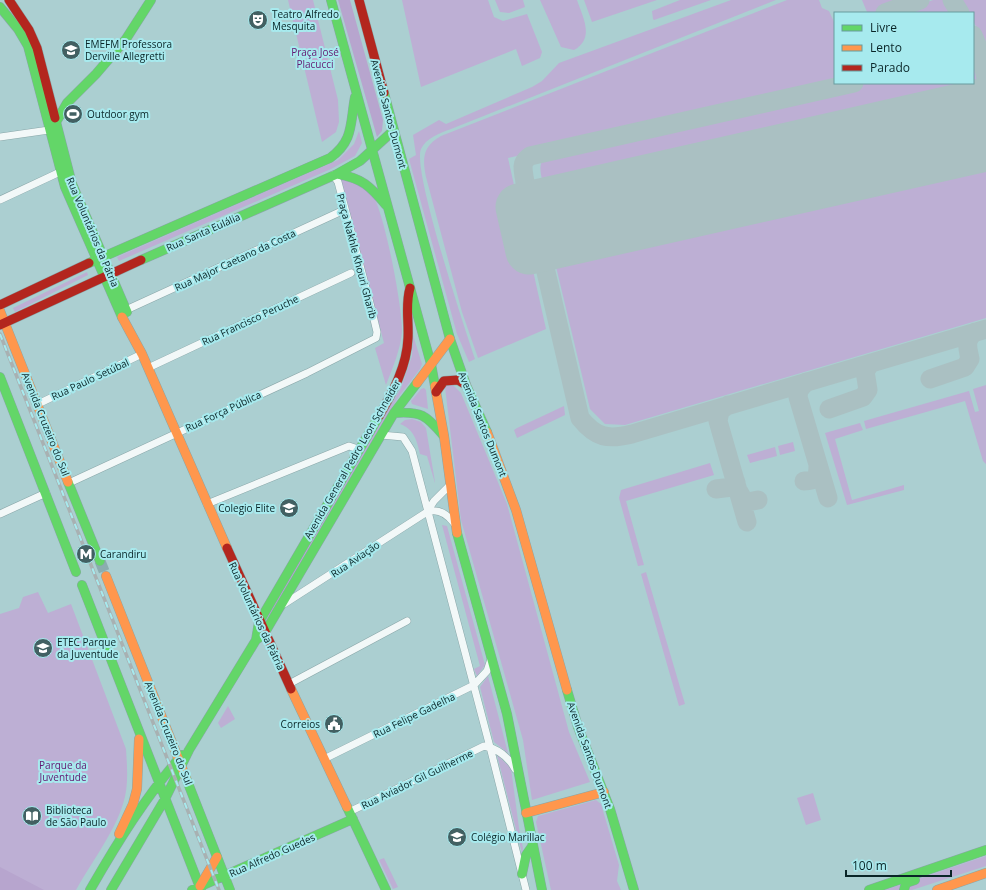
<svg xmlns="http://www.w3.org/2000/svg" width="986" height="890" font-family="'Open Sans',sans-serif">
  <rect width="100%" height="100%" fill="#abcfd1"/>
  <!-- green -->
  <path fill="#bdafd4" d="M288,0H313L338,100L339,122L336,132L322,142Z
    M402,0H488L494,17L503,21L527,14L542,52L540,58L522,66L516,49L421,87Z
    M495,0H523L525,7L509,13L500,12Z
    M540,0H577C583,18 595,38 574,50L561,47Z
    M584,0H657L592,22Z
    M680,0H711L654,20L653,19L652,11Z
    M731,0H776L451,129C440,133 426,138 421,149C412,170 465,329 475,359L469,362L457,334L409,159L416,155L413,135L439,120L446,124L532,87L542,81L559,63Z
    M787,0H819L822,8L829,11L835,24V83H837L508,158L546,329L478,358L462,312L426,177C422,158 423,146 441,136Z
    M862,0H909L873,13L867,12Z
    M933,0H944L952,13H897Z
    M960,0H986V45L973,21V13H968Z
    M973,64C979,70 984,88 979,96C977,98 971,102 969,104L556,198H549L546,195C544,183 534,163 547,156L869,83H973Z
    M359,131L362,143L355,156L331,169L119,261L117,257L338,160L354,144Z
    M968,152L986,153V318L625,425L605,424L590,409L553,254L557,246Z
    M341,180C353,180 363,182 371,192C384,208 403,310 402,332C400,351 393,367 386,385L375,348L384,343Z
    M87,272L88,275L15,312L13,308Z
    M413,335L422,364L420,369L397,399L269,616L268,614L401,388L412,356Z
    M447,384H452L461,393L507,504L569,732L590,782L532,800L523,740L461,520L445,387Z
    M986,385V464L983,461L965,401L866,429L864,421L969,391L975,412L979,411L973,389Z
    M424,388L426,390L428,409L412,404L411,401L421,389Z
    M564,406L565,415L517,438L514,430L517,428Z
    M412,419L421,422L426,428L435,482V483L427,456L420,454C417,441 414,429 400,424L405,420Z
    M860,423L863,430L835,439L852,500L904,485V490L847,505L825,433Z
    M793,442L795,451L780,455L778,446Z
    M775,447L777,456L750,463L747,455Z
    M710,463L714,475L626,501L644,565L638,566L619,498L621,490Z
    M442,525L447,526L485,665L477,676L474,669L480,666Z
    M646,572L685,704L679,706L641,574Z
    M38,592L48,613L71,604L126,749C127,766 129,787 123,804C114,833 91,863 76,890H0V614L19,608L23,597Z
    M488,676L508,753L494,742L480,687Z
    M228,706L235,719L221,728L218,723Z
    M497,755L511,768L519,828L523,848L522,853Z
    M813,793L821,820L806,825L797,798Z
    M596,800L601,804L619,865L617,881L621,890H551L536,822L538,816Z
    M986,856V866L912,890H885Z
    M384,858L398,887L393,889L379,860Z"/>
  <!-- forest -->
  <path fill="#b7a5ce" d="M338,0H350L383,120L382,131L377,137Z
    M0,867L44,890H0Z"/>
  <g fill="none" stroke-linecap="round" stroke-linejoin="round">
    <!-- taxiway -->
    <path stroke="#aac0c2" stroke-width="19" d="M952,0L960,13
      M885,13L920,0
      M973,35L980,52L986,78
      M958,131L976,126L986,120
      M645,202L556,223L544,231L539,242L580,418C596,438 608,440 632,434L986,329
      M566,219C555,221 542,220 534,211C529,205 523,175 523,166C523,162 526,159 530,156L854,83
      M930,379L965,367L970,359C968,348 964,340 975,332
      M806,382L799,390L798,397L828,498
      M728,405L720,411L718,421L747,522
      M829,409L863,397L868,390L865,371L871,363
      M804,481C815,481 818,478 818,466
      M716,489L732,487L736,482
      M739,492L743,499L748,502L758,500"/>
    <!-- runway -->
    <path stroke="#aac0c2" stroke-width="47" d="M986,101L519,207L529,251L986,148"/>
    <!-- primary-tunnel -->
    <path stroke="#8badaf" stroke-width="11" stroke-dasharray="11 5.5" stroke-linecap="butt" d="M100,561L106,576"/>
    <!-- street casing -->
    <g stroke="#89a6a8" stroke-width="8">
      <path id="street" d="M0,137L49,130
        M0,200L60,172
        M126,310L344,210
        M148,368L351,273
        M38,404L142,354
        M381,435L403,437L412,451L490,747L526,890
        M69,483L307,373L376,338L377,332L370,303L338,182L333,175
        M207,504L349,446L358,449
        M427,512L434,501L449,486
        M0,514L46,493
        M284,604L427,512C438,508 447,514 454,523
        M289,684L407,621
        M324,759L474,685L487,671L491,659
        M349,812L484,746C498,749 508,756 515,769"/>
    </g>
    <!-- fast casing -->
    <g stroke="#89a6a8" stroke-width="10">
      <path id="fast" d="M331,0L431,364L435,386
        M0,7L18,29L28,46L65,187L122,317
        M384,93L450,339L466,385L487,432
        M55,118L72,184L127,312
        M55,124L67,103L96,74L126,39L151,0
        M337,174C362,178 370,186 386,205
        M141,260L337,174L360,161L394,130
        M89,263L330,158C354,141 350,123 355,97
        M0,377L76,572
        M394,413C421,411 426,415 443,435
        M68,482L100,561
        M457,533L507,714L542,890
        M82,585L201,890
        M256,640L264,634L394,413L417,383
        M567,690L578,727L610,809L634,890
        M186,778L230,890
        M347,807L386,890
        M522,874L526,855L533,845
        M90,890C117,843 146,796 182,755
        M111,890L165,799L189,750L256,640L259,622L379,416
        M192,890L353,819
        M869,890L986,850
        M904,890L906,883L915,880"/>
    </g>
    <!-- slow casing -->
    <g stroke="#89a6a8" stroke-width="10">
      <path id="slow" d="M0,311L68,482
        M122,317L142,354L227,548
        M417,383L450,339
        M435,386L444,436L457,533
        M487,432L516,510L567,690
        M106,576L186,778
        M291,689L347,807
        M526,813L604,792
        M119,834L133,804L137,789L139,739
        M200,886L217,857
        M937,890L986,873"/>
    </g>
    <!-- jam casing -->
    <g stroke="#89a6a8" stroke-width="10">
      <path id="jam" d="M9,0L29,30L37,48L55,118
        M359,0L384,93
        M0,305L89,263
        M0,325L141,260
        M436,392L444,381L458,380L466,385
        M379,416C393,392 407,366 408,338C409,321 405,305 410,288
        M227,548L291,689"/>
    </g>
    <!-- street -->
    <use href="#street" stroke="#f2f8f8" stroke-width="7"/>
    <!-- fast -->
    <use href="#fast" stroke="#63d668" stroke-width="9"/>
    <!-- slow -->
    <use href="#slow" stroke="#ff974d" stroke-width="9"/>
    <!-- jam -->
    <use href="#jam" stroke="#b3261e" stroke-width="9"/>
    <!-- rail casing -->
    <g stroke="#a8b1b2" stroke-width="3.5">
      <path id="rail" d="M0,334L219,890"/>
    </g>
    <!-- rail -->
    <use href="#rail" stroke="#a7eaee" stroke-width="2" stroke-dasharray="6" stroke-linecap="butt"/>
  </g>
  <!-- icons -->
  <defs>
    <g id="theatre-disc" transform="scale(1)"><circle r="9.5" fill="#426062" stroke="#a7eaee"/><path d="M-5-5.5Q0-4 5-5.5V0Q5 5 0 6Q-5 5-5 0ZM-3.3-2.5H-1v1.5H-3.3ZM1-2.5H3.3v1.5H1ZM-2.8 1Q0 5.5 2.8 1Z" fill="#fff"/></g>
    <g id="school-disc" transform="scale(1)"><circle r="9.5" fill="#426062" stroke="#a7eaee"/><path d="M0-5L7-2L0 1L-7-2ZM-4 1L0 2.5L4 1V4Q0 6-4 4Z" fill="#fff"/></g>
    <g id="stadium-disc" transform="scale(1)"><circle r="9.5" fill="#426062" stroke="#a7eaee"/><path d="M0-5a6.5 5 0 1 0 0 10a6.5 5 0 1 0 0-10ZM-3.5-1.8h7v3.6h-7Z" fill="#fff"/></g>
    <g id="metro-disc" transform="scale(1)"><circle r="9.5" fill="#426062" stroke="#a7eaee"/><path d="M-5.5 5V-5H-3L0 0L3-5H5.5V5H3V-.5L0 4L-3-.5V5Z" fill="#fff"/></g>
    <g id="university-disc" transform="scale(1)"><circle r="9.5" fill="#426062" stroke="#a7eaee"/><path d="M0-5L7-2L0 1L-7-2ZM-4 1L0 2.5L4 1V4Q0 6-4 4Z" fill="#fff"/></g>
    <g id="civic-disc" transform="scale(1)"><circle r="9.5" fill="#426062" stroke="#a7eaee"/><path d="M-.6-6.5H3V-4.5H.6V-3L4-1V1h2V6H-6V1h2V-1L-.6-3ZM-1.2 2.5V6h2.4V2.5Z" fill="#fff"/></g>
    <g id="library-disc" transform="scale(1)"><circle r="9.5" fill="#426062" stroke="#a7eaee"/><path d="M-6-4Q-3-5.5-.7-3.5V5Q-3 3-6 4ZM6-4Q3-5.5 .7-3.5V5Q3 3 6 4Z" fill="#fff"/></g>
  </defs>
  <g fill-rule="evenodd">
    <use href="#theatre-disc" x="258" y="20"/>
    <use href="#school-disc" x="71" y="50"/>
    <use href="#stadium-disc" x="73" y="114"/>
    <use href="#school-disc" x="289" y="508"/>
    <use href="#metro-disc" x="86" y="554"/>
    <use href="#university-disc" x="43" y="648"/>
    <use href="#civic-disc" x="334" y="724"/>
    <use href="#library-disc" x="32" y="816"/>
    <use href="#school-disc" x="457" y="837"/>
  </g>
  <g text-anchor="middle" stroke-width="4" stroke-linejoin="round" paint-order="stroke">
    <!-- poi labels -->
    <g font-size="10" fill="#092527" stroke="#a7eaee" text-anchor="start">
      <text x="272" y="18">Teatro Alfredo<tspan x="272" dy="12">Mesquita</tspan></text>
      <text x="85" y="48">EMEFM Professora<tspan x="85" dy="12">Derville Allegretti</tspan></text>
      <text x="87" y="118">Outdoor gym</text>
      <text x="275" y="512" text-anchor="end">Colegio Elite</text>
      <text x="100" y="558">Carandiru</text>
      <text x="57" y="646">ETEC Parque<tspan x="57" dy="12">da Juventude</tspan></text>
      <text x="320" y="728" text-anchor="end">Correios</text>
      <text x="46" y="814">Biblioteca<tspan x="46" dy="12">de São Paulo</tspan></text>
      <text x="471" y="841">Colégio Marillac</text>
    </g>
    <!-- park labels -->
    <g font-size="10" fill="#641971" stroke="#a7eaee">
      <text x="315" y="56">Praça José<tspan x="315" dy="12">Placucci</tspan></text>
      <text x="63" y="769">Parque da<tspan x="63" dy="12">Juventude</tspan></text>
    </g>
    <!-- street labels -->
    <g font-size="10" fill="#092527" stroke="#a7eaee">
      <text transform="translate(389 114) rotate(75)" y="4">Avenida Santos Dumont</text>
      <text transform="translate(93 232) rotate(67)" y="4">Rua Voluntários da Pátria</text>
      <text transform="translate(203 232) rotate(-24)" y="4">Rua Santa Eulália</text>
      <text transform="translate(357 256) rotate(75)" y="4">Praça Nakhle Khouri Gharib</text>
      <text transform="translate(235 260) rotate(-25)" y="4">Rua Major Caetano da Costa</text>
      <text transform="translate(250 320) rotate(-25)" y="4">Rua Francisco Peruche</text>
      <text transform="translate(90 379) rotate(-25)" y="4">Rua Paulo Setúbal</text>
      <text transform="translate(223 411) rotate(-25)" y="4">Rua Força Pública</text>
      <text transform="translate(46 424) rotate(68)" y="4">Avenida Cruzeiro do Sul</text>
      <text transform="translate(483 424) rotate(68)" y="4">Avenida Santos Dumont</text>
      <text transform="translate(352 459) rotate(-60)" y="4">Avenida General Pedro Leon Schneider</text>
      <text transform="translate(355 559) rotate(-34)" y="4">Rua Aviação</text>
      <text transform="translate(257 616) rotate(65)" y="4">Rua Voluntários da Pátria</text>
      <text transform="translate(414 715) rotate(-26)" y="4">Rua Felipe Gadelha</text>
      <text transform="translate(169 733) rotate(68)" y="4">Avenida Cruzeiro do Sul</text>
      <text transform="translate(590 755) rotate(70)" y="4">Avenida Santos Dumont</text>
      <text transform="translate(417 779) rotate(-26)" y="4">Rua Aviador Gil Guilherme</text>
      <text transform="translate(272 855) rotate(-24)" y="4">Rua Alfredo Guedes</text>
    </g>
  </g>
  <!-- legend -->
  <rect x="834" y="12" width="140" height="72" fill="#a7eaee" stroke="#689b9e"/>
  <rect x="842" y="25" width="20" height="6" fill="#63d668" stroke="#689b9e"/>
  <text x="870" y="32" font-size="12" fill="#092527">Livre</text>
  <rect x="842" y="45" width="20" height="6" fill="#ff974d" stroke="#689b9e"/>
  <text x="870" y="52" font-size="12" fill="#092527">Lento</text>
  <rect x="842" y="65" width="20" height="6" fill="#b3261e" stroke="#689b9e"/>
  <text x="870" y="72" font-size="12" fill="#092527">Parado</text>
  <!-- scale -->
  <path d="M846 870v6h105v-6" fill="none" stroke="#092527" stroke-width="2"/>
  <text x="852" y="870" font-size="12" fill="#092527" stroke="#a7eaee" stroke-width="3" paint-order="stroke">100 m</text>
</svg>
